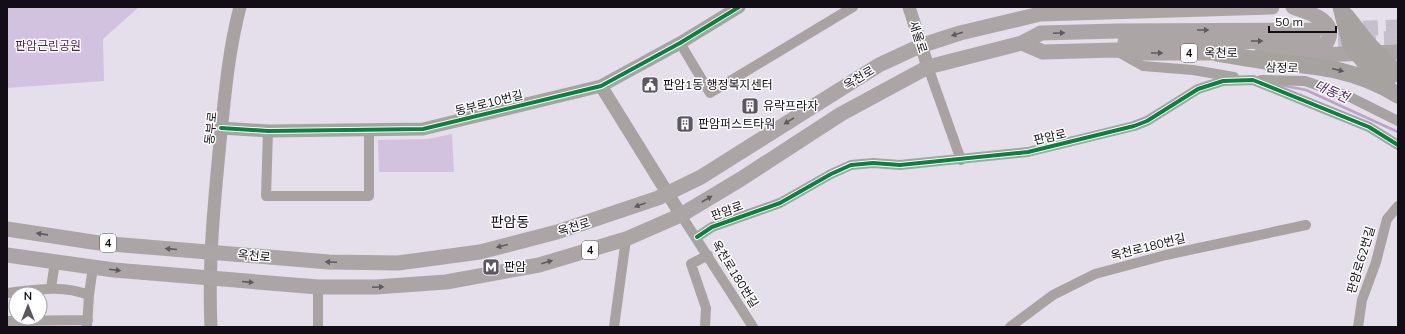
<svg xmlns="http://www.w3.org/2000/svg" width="1405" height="334" font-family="Mulish,'Noto Sans KR',sans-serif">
  <rect width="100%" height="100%" fill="#e5deeb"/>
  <!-- green -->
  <path fill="#d3c2df" d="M7,7H139L103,39L104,81L7,88Z
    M452,134L454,172H379L378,140L427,139Z"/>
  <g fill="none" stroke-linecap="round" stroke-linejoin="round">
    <!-- stream -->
    <path stroke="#bca3cd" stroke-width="2.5" d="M1280,85L1306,90L1398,132"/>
    <!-- primary-tunnel -->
    <path stroke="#c5bfcb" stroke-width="15" stroke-dasharray="15 8" stroke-linecap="butt" d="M1317,30L1398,27
      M1315,41L1398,38"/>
    <!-- street -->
    <path stroke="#a8a3a0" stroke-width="10" d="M680,43L710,93L853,7
      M1120,53L1143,66L1193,70L1234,77
      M928,67L961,160
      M1261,80L1305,81L1348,96L1398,121
      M268,131L266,196H369V131
      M681,215L753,327
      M697,237L712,227L780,203L831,174L851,165L873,163L900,165L1028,152L1134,126L1147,121L1198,89L1223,81L1253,80L1369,127L1398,145
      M51,288L55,262
      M7,293C36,290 60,284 89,295
      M7,321L88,320
      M87,327L89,295L93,267
      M318,327V287
      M614,327L626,239
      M705,327L706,308L691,264L708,255
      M1010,327L1053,295L1095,274L1166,255L1306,225
      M1358,327L1362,300L1376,262L1387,219L1398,206"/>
    <!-- secondary -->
    <path stroke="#a8a2a0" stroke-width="13" d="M909,7L928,67
      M601,86L681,215
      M221,128L268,131L423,129L601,86L680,43L739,7
      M211,327C208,264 214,205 220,142C225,95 228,53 240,7"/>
    <!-- primary -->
    <path stroke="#aba6a5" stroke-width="15" d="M1293,7C1306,12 1337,19 1328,40C1326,45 1320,50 1316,55
      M1125,42L1314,41
      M1022,43L1041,33L1117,31L1316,30
      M1261,54L1316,55L1398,52
      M7,229L99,243L329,262L398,263L480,252L557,232L658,198L701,177L879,65L920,46L960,33L1040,14L1272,7
      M7,255L114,270L318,287H376L446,282L539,265L626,239L681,215L741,179L841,114L928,67L1022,43L1043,52L1115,50L1146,53H1229"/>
    <!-- highway -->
    <path stroke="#a6a2a0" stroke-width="17" d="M1341,7L1351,46L1370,68L1387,82
      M1346,16L1368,44L1398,74
      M1217,53C1236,56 1255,60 1275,62C1320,66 1358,70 1398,95"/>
    <!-- cycleway casing -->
    <g stroke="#fff" stroke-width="6">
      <path id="cycleway" d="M221,128L268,131L423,129L601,86L680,43L739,7
        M697,237L712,227L780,203L831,174L851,165L873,163L900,165L1028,152L1134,126L1147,121L1198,89L1223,81L1253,80L1369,127L1398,145"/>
    </g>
    <!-- cycleway -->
    <use href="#cycleway" stroke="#00873e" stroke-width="4"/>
  </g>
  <!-- one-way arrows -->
  <defs><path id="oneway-solid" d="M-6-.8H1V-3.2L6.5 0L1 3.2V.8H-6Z"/></defs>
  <g fill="#5e5a5e">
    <use href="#oneway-solid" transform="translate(1203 30)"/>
    <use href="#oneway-solid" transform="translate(1059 33) rotate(-2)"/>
    <use href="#oneway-solid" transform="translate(957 34) rotate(163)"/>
    <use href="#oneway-solid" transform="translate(1257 41)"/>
    <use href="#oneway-solid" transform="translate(1157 53)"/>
    <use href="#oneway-solid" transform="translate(789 121) rotate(148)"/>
    <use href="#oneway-solid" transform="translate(707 199) rotate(-30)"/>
    <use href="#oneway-solid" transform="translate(640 205) rotate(160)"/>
    <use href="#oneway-solid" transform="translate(42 234) rotate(-172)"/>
    <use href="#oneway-solid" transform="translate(502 246) rotate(166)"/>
    <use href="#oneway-solid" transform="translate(171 249) rotate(-175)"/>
    <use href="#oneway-solid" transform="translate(331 262) rotate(-178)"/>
    <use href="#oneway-solid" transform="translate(547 262) rotate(-16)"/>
    <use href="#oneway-solid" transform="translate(115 270) rotate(7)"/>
    <use href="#oneway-solid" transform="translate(248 282) rotate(5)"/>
    <use href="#oneway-solid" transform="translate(378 287) rotate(-3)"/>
  </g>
  <use fill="#5c585b" href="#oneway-solid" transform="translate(1338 70) rotate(14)"/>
  <!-- icons -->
  <defs>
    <g id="civic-square" transform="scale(0.9)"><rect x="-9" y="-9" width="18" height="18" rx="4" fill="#5c5661" stroke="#fff"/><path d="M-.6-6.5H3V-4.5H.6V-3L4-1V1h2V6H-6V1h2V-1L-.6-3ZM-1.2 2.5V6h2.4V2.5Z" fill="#fff"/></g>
    <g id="building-square" transform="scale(0.9)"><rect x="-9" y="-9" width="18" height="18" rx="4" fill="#5c5661" stroke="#fff"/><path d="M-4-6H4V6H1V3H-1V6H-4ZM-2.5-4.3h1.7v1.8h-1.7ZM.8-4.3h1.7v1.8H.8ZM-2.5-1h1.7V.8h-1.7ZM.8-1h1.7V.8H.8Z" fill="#fff"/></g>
    <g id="metro-square" transform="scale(0.9)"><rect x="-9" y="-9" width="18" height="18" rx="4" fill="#5c5661" stroke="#fff"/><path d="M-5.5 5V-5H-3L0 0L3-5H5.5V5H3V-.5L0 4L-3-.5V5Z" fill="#fff"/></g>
  </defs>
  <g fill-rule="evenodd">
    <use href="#civic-square" x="650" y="85"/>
    <use href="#building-square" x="750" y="106"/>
    <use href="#building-square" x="685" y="124"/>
    <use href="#metro-square" x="491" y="267"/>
  </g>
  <g text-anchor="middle" stroke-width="3" stroke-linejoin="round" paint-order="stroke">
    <!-- shield labels -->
    <g fill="#fff" stroke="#59565c" stroke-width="1">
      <rect x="1181" y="44" width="16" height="18" rx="3"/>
      <rect x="100" y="234" width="16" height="18" rx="3"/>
      <rect x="582" y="241" width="16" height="18" rx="3"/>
    </g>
    <g font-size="11" font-weight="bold" fill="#120d16">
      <text x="1189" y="57">4</text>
      <text x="108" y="247">4</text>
      <text x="590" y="254">4</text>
    </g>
    <!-- street labels -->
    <g font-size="12" fill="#120d16" stroke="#fff">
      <text transform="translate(918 37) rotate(72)" y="4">새울로</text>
      <text transform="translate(1221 53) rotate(1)" y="4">옥천로</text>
      <text transform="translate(1282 68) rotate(2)" y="4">삼정로</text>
      <text transform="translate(859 78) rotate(-31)" y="4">옥천로</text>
      <text transform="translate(489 103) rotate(-14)" y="4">동부로10번길</text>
      <text transform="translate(211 128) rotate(-84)" y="4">동부로</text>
      <text transform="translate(1050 137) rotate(-13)" y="4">판암로</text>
      <text transform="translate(727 211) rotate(-20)" y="4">판암로</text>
      <text transform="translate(574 227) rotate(-17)" y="4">옥천로</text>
      <text transform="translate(1148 247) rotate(-14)" y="4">옥천로180번길</text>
      <text transform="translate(254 256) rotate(5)" y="4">옥천로</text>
      <text transform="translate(1361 260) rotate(-73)" y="4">판암로62번길</text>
      <text transform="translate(735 274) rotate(58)" y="4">옥천로180번길</text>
    </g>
    <!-- park labels -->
    <g font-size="12" fill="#502768" stroke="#fff">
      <text x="48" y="50">판암근린공원</text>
    </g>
    <!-- poi labels -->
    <g font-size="12" fill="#120d16" stroke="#fff" text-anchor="start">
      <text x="663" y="89">판암1동 행정복지센터</text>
      <text x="763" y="110">유락프라자</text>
      <text x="698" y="128">판암퍼스트타워</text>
      <text x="504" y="271">판암</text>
    </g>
    <!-- water labels -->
    <g font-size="13" font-style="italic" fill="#4b2162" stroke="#fff">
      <text transform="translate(1332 91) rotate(24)" y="5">대동천</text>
    </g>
    <!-- quarter labels -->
    <g font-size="14" fill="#120d16" stroke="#fff">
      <text x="510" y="227">판암동</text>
    </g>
  </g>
  <!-- border -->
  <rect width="1405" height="334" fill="none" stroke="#120d16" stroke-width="16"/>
  <!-- north arrow -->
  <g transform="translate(28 306)"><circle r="19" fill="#ffffff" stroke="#a09ea2"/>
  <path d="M0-3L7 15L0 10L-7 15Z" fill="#5c5661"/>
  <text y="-6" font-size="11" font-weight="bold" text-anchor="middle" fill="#120d16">N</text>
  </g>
  <!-- scale -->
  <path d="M1269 26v6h67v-6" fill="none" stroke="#120d16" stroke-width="2"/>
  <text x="1275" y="26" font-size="12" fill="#120d16" stroke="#ffffff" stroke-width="3" paint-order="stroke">50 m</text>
</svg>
